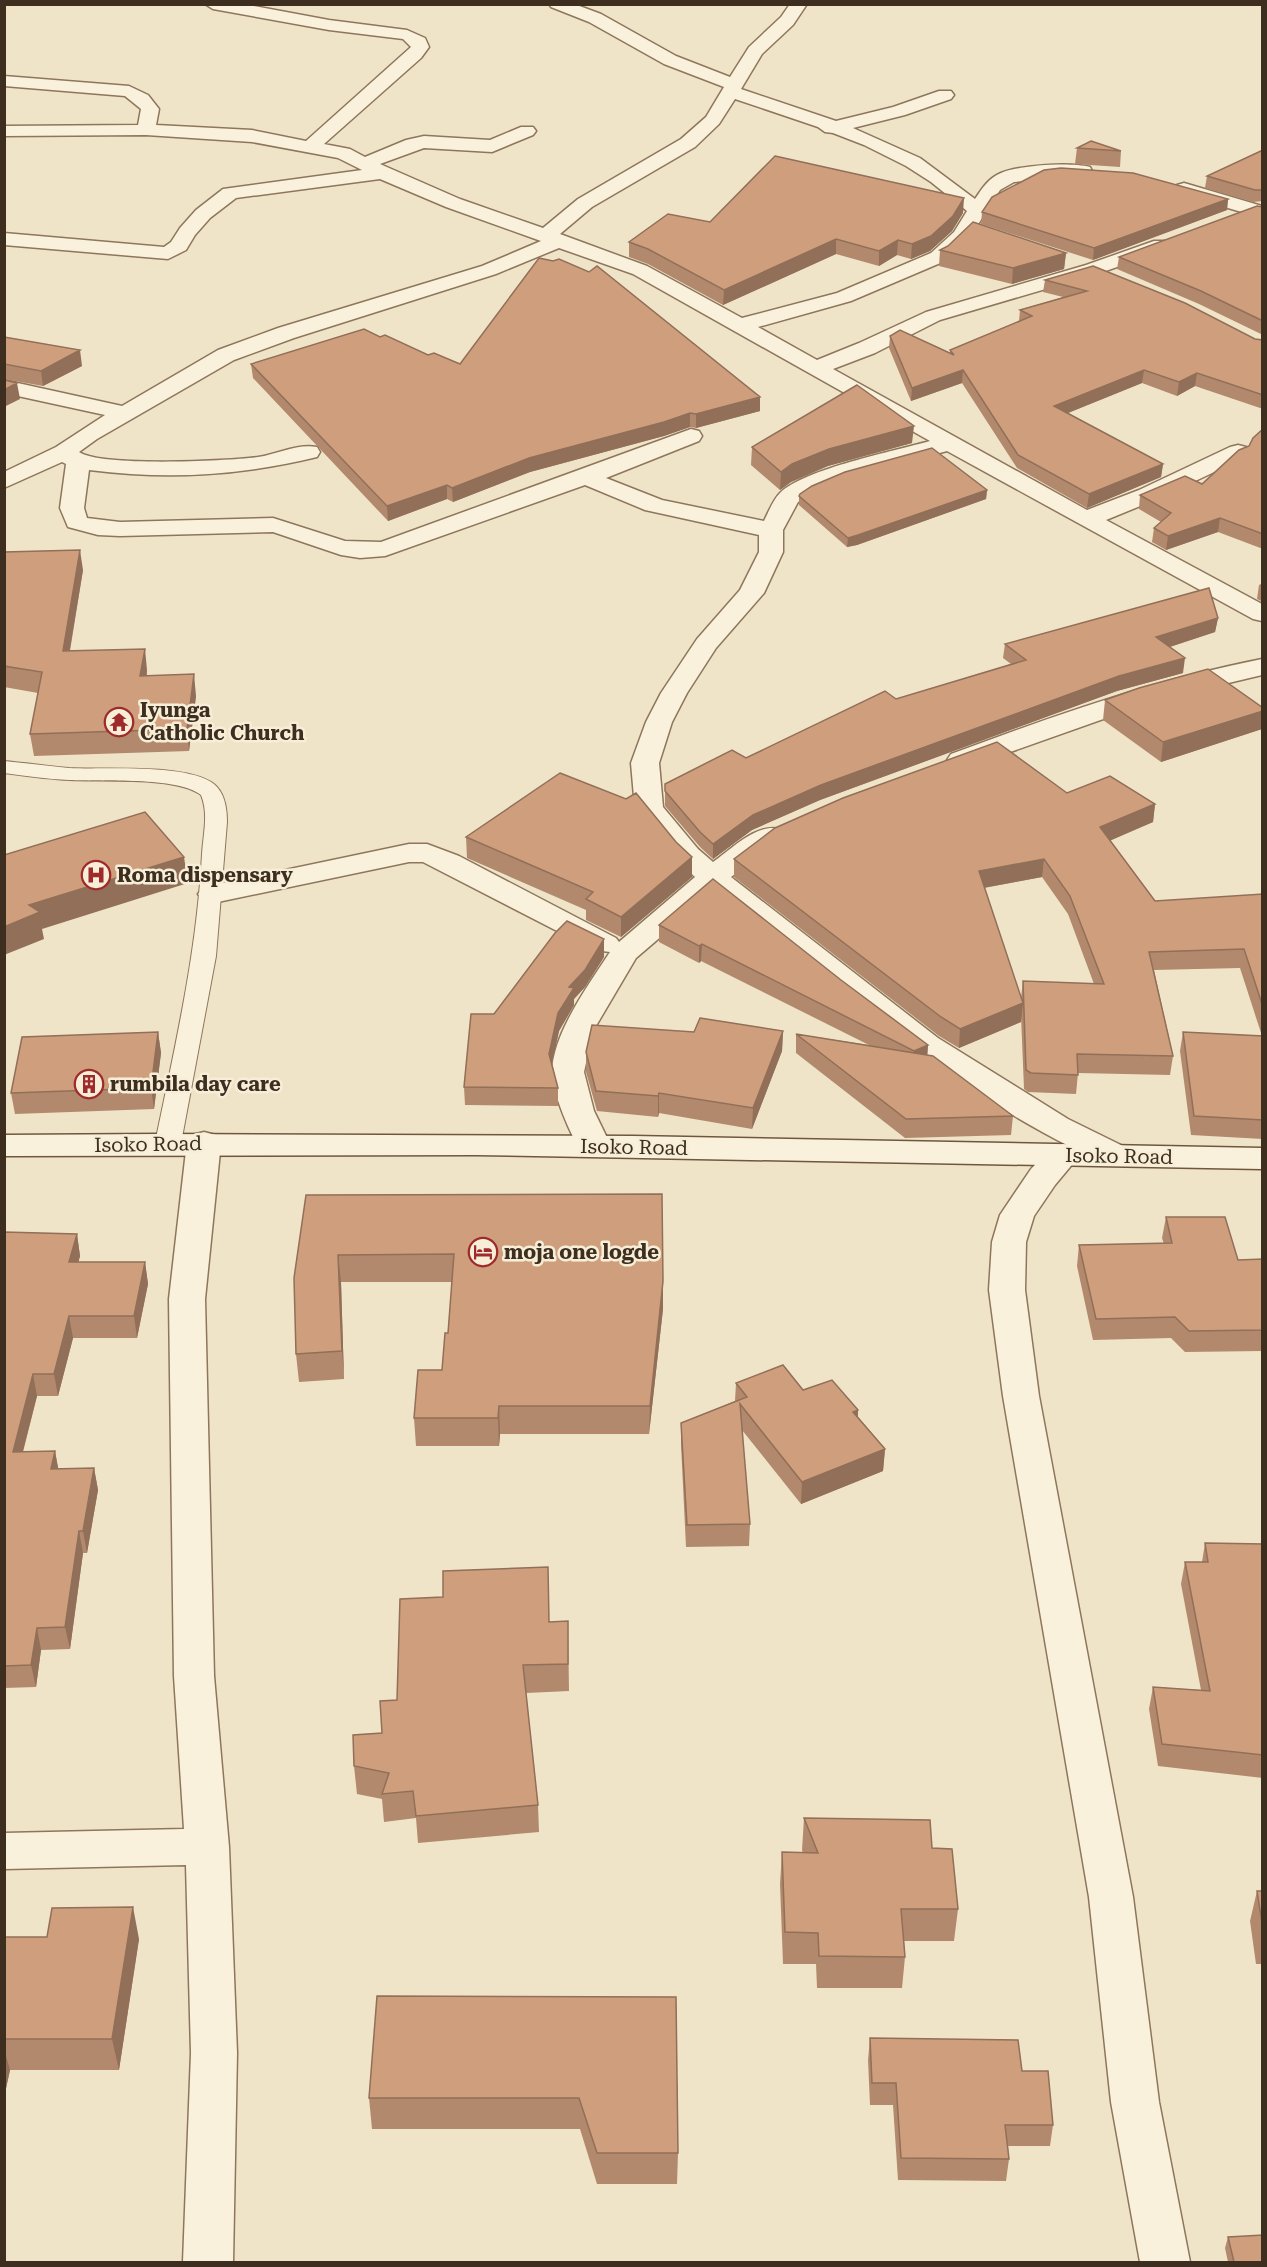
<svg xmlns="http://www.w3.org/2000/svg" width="1267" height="2267" font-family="'Roboto Serif',serif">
  <rect width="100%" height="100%" fill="#f0e4c8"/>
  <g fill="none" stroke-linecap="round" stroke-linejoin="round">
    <!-- lane casing -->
    <g stroke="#8d765c" stroke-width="2">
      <path id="lane" d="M4,761C26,763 47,766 69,768C104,770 186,763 214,784C225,793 227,809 227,822L216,956L181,1143L177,1149L168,1151L159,1149L155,1143C175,1047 197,952 202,854C203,835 209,814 201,795C177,776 101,782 69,780C47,779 26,776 4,773Z"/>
    </g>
    <!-- street casing -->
    <g stroke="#8d765c" stroke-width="3">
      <path id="street" d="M205,4H243L329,20L407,30L425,38L429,47L421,58L324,144L350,149L365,157L406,140L424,136L490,140L521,127H533L536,131L533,135L492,152L424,148L380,164L460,199L543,228L578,199L681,139L706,117L724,87L664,64L589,22L551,7L549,4H574L601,14L676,56L730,77L749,47L781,17L790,4H807L793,25L762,54L741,89L836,121L893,107L939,91H951L954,95L951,99L905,115L853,128L920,158L975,199C983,187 989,178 1001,173C1020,165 1070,162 1090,167L1092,171L1090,175L1014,182L1000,190L968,240L945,261L851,301L758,327L817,360L859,343L926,312L1086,265L1154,241H1168L1171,245L1168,249L1100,273L940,320L875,353L833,369L1087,510L1139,490L1230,447L1238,445L1246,447L1249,452L1246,457L1155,500L1106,520L1262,604V621L1253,619L947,451L844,479L810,493L798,502L783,530V552L764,593L716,648L687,693L672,722L659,763L663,807L698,849L713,862C732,849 756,823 780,829L784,835L780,841L731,877L938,1038L1068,1119L1129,1149L1134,1156L1129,1163C1109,1169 1093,1158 1076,1149L1080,1155L1055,1185L1034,1216L1026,1242L1025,1290L1039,1396L1133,1897L1159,2102L1190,2262H1140L1111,2102L1089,1897L1003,1396L989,1290L992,1242L1000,1215L1031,1169L1051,1148L1063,1144L1071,1147C941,1082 826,981 713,892L636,958L593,1031L584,1072L594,1111L611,1146L606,1153L594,1156L582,1153C571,1136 552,1092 552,1072C553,1033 589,984 610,952L594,950L423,862H409L213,903L203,900L198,894L203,888L213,885L409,844H427L459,856L616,938L619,942L695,877L678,861L635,808L631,763L646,722L661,693L697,639L740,590L759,552V535L645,510L585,485L385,556L360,558L341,555L273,532L120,536L98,535L68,527L60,508L66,464L62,462L4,488V472L56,447L105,415L4,393V380L122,406L218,350L278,328L482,266L541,241L446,207L380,179L236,198L210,218L195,235L186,250L168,259L4,245V233L164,247L171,242L180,228L196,210L223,189L362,170L338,158L252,142L146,135L4,136V126L138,125L141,109L125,96L4,86V76L129,86L148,95L159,109L156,125L252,130L306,141L411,47L403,39L329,30L213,9ZM735,99L818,127L825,132L833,133L864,145L906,166L931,182L967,211L954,232L931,253L837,293L742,318L647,266L560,234L592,207L695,147L719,124ZM559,248L633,274L930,441C895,451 804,469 780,493C773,500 768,513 764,521L662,500L606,478L699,441L702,436L699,431L691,429L381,542L345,541L273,518L120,522L87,518L84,508L89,470C169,480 238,476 317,457L320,452L317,447C299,443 277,454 258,457C228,461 100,467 79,452L97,439L234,360L294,338L496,274Z
        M1184,183L1262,206V218L1177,193L1174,189L1177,185Z
        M1262,659V675L1157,700L971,766L961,768L951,766L947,760L951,754C1053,716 1155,680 1262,659Z
        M204,1132L216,1135L221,1142L205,1299L214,1676L229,1847L237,2053L233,2262H183L191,2053L186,1865L4,1869V1833L184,1829L174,1676L169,1299L187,1142L192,1135Z"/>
    </g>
    <!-- secondary casing -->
    <g stroke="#6f573f" stroke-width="3">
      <path id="secondary" d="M161,1134L633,1136L1262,1148V1169L476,1155L4,1156V1135Z"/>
    </g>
    <!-- lane -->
    <use href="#lane" fill="#faf1dc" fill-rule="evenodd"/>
    <!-- street -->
    <use href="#street" fill="#faf1dc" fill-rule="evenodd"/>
    <!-- secondary -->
    <use href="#secondary" fill="#faf1dc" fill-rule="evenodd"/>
  </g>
  <!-- wall -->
  <path fill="#b2896c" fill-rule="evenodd" d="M1077,148L1121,151L1120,167L1075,164Z
    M1263,150V201L1253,202L1205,188L1207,176Z
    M1228,199L1227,210L1093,260L981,224L982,212Z
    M1263,207V335L1199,304L1117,269L1119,257Z
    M963,213L952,231L930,251L911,259L897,255L879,266L836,254L723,305L648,264L629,257V242L710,222Z
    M940,250L1066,253L1064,269L1012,284L939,266Z
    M1093,266L1255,339L1263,340V409L1195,386L1177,396L1142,383L1068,413L1163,464L1161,477L1087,508L1017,468L962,383L911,401L889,348L890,336L950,353V350L1019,321L1020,310L1063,297L1043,292L1045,280Z
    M4,337L82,366L43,386L4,379Z
    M428,355L460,364L760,411L696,428L690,427L664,436L530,472L453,502L447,499L388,521L253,378L251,364Z
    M1263,429V549L1218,532L1166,550L1152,542L1154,528L1161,522L1139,509L1140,495L1202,484L1249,446Z
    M912,443L828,466L791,482L780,490L751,465L752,447Z
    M987,490L986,499L857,545L847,547L799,505V496Z
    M4,552L83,570L70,651L147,670V675L196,696L189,751L34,756L30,734L38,693L4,687Z
    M1262,578H1263V602L1257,599L1259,585L1261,584Z
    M1218,618L1215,632L1170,647L1183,673L1117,691L820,800L752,830L713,859L700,847L665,806V784L746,758L896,699L1011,664L1003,658L1005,644Z
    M1105,700L1263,708L1262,729L1161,762L1103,720Z
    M1067,793L1155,804L1153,822L1110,840L1155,901L1261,895L1263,884V1139L1191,1135L1180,1051L1183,1032L1262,1036L1240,968L1154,970L1173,1056L1170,1075L1078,1073L1076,1094L1028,1092L1024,1089L1021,1016V1022L959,1048L939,1036L734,877V859ZM1042,877L1068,914L1094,984L1023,981L1021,998L984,888Z
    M466,837L676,842L692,857V877L621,937L586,920V910L467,858Z
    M659,925L928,1045L927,1055L1013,1116L1011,1135L905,1138L796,1053V1034L869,1045L701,961L699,963L659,942Z
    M604,957L585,987L574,999V1005L559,1031L552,1063L558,1088V1106L465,1105L464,1087L494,1014Z
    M783,1031L782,1051L752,1129L659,1113L658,1117L597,1111L586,1072V1052L694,1032Z
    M158,1032L161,1053L154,1109L15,1114L11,1093Z
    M306,1195L663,1281V1309L649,1434H500L499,1446H416L414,1418L442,1370L448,1333L452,1282H341L344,1379L299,1382L296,1354Z
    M1166,1217L1238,1260L1263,1259V1351L1185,1352L1171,1338L1093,1340L1077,1266L1079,1245L1164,1244L1162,1238Z
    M4,1232L77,1234L80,1256L78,1262H145L148,1284L137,1338H73L58,1396H37L23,1452L55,1451L58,1468H94L98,1490L87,1553H83L70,1649L41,1650L36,1687L4,1688Z
    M736,1383L803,1390L858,1410V1417L885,1449L883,1471L801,1504L742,1430L750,1524L749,1546L686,1547L681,1445V1423L735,1401Z
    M1205,1543L1263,1544V1778L1158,1766L1149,1709L1153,1687L1201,1690L1181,1584L1185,1562H1202Z
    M443,1597L550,1622L568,1621L569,1691L526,1693L538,1805L539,1832L418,1843L416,1818L384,1822L382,1799L357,1794L354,1766L382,1733Z
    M804,1818L932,1848L958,1909L954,1941H904L905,1957L902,1988H817L816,1964H783L780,1884L782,1852L803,1853L802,1850Z
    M1257,1891H1263V1964H1256L1250,1921Z
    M4,1937L139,1939L119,2070H10L5,2093H4Z
    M676,1997L678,2153L677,2184H597L580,2129H372L369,2098Z
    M870,2038L1022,2071L1053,2125L1050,2146H1008L1009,2159L1006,2181L898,2180L893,2105H870L868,2060Z
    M1228,2237L1263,2262H1228L1225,2248Z"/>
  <!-- shaded-wall -->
  <path fill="#916f58" d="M964,198L963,213L952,231L930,251L911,259L912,244Z
    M1228,199L1227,210L1093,260L1094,248Z
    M836,239V254L723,305L724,290Z
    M898,240L897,255L879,266V251Z
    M1066,253L1064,269L1012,284L1013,268Z
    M80,350L82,366L43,386L41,371Z
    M963,370L962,383L911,401L912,388Z
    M1144,370L1142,383L1053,419L1054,406Z
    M1197,373L1195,386L1177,396L1179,382Z
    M17,383L20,399L4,407V390Z
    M760,397V411L696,428V414Z
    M690,413V427L664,436L530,472L453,502L452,488L529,458Z
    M914,426L912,443L828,466L791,482L780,490L781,472L792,464L829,449Z
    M1163,464L1161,477L1087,508L1089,494Z
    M447,485V499L388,521L387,506Z
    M987,490L986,499L857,545L847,547L848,538Z
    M1220,518L1218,532L1166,550L1168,536Z
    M80,550L83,570L66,672L63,651Z
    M1218,618L1215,632L1154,652L1156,637Z
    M145,649L147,670L143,697L140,676Z
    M1185,658L1183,673L1117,691L820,800L752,830L713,859V844L753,815L821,785L1119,676Z
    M194,674L196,696L189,751L187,729Z
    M1263,711L1262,729L1161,762L1163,742Z
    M1155,804L1153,822L1098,846L1100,827Z
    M184,857L188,883L42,929L44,939L4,955V927L29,905Z
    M692,857V877L621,937V917Z
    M1044,859L1042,877L977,889L979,871Z
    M604,939V957L585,987L574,999V1005L559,1031L550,1072L549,1054L558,1013L569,987Z
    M702,944L701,961L699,963V946Z
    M1023,1003L1021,1022L959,1048L960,1029Z
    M783,1031L782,1051L752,1129L753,1108Z
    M158,1032L161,1053L154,1109L151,1088Z
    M928,1045L927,1061L912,1068L914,1051Z
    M659,1093V1113L658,1117V1096Z
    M77,1234L80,1256L73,1284L69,1262Z
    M338,1255L341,1282L344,1379L342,1351Z
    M145,1262L148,1284L137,1338L134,1316Z
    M663,1281V1309L649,1434L650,1406Z
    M69,1316L73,1338L58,1396L54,1374Z
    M33,1374L37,1396L17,1474L13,1452Z
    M499,1406L500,1434L499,1446L498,1418Z
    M858,1410L857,1432L853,1412Z
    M885,1449L883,1471L801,1504L802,1482Z
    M55,1451L59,1473L51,1469Z
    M94,1468L98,1490L87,1553L83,1531Z
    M79,1531L83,1553L70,1649L65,1627Z
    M37,1628L41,1650L36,1687L31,1665Z
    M133,1907L139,1939L119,2070L112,2039Z
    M4,2049L10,2070L5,2093L4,2089Z"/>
  <!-- building -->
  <path fill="#cf9f7d" stroke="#916f58" stroke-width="1.5" d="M1091,141L1121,151L1077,148Z
    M1263,150V190H1255L1207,176Z
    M775,156L964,198L953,216L931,236L912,244L898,240L879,251L836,239L724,290L648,249L629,242L668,214L710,222Z
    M1061,168L1133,173L1228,199L1094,248L982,212L992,197L1044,170Z
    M1257,206L1263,207V321L1201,291L1119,257Z
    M973,222L1066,253L1013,268L940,250L948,246Z
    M539,258L553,261L559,259L589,272L597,266L760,397L696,414L690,413L664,422L529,458L452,488L447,485L387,506L251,364L364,329L380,337L385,335L428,355L434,353L460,364Z
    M1093,266L1185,303L1255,339L1263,340V395L1197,373L1179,382L1144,370L1054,406L1163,464L1089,494L1018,455L963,370L912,388L890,336L900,330L954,355L950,350L1032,316L1020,310L1087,291L1045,280Z
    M4,337L80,350L41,371L4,364Z
    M4,380L17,383L4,390Z
    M857,385L914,426L829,449L792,464L781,472L752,447Z
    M1263,429V534L1220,518L1168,536L1154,528L1171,513L1140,495L1185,476L1202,484L1239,450L1249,446L1253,438Z
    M932,448L987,490L858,535L848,538L799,496L800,494L812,486L845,472Z
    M80,550L63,651L145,649L140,676L194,674L187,729L30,734L42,672L4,666V552Z
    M1209,588L1218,618L1156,637L1185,658L1119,676L821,785L753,815L713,844L700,832L665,791V784L732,750L746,758L885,691L896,699L1026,660L1005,644Z
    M1208,669L1263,708V711L1163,742L1105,700L1139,688Z
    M997,742L1067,793L1110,776L1155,804L1100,827L1155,901L1263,894V1007L1244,949L1149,952L1173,1056L1077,1054L1078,1075L1031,1073L1026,1070L1023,981L1104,984L1070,896L1044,859L979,871L1023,1003L960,1029L941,1017L734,859L775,828L843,798Z
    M560,773L626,799L636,793L676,842L692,857L621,917L586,899L593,892L466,837Z
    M145,812L184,857L29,905L40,912L4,927V855Z
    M713,879L841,980L928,1045L914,1051L702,944L699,946L659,925Z
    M567,921L604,939L585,970L569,987L574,988L558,1013L549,1054L558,1088L464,1087L471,1014H494L555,933Z
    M700,1018L783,1031L753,1108L659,1093L658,1096L596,1091L586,1052L592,1025L694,1032Z
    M158,1032L151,1088L11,1093L22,1037Z
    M1183,1032L1263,1036V1120L1194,1116Z
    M796,1034L933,1056L1013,1116L906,1119Z
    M662,1194L663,1281L650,1406H499L498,1418H414L418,1370H442L445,1333H448L454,1254L338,1255L342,1351L296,1354L294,1278L306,1195Z
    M1166,1217H1225L1238,1260L1263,1259V1330L1189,1331L1175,1317L1096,1319L1079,1245L1172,1243Z
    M4,1232L77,1234L69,1262H145L134,1316H69L54,1374H33L13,1452L55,1451L51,1469L94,1468L83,1531H79L65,1627L37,1628L31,1665L4,1666Z
    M783,1365L803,1390L832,1380L858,1410L853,1412L885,1449L802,1482L740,1404L750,1524L687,1525L681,1423L747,1397L736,1383Z
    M1205,1543L1263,1544V1755L1162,1744L1153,1687L1210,1691L1185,1562H1208Z
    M548,1567L549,1622L568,1621V1664L523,1665L538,1805L416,1816L413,1791L382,1794L389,1773L354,1766L353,1735L382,1733L380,1701L397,1700L400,1599L443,1597V1571Z
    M804,1818L930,1820L932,1848L952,1849L958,1909H901L905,1957L819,1956L818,1933L785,1932L782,1852L818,1853Z
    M1257,1891H1263V1929Z
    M133,1907L112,2039H4V1937H47L52,1908Z
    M377,1996L676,1997L678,2153H597L579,2098H369Z
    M870,2038L1018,2040L1022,2071H1048L1053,2125H1005L1009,2159L901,2158L896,2083H872Z
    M1263,2235V2262H1234L1228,2237Z"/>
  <!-- icons -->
  <defs>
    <g id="temple-ring" transform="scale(1.5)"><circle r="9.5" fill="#f7eed8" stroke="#9e2a2b" stroke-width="1.5"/><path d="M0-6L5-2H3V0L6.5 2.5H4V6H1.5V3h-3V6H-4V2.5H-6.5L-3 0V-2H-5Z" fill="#9e2a2b"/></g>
    <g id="hospital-ring" transform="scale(1.5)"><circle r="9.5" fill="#f7eed8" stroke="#9e2a2b" stroke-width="1.5"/><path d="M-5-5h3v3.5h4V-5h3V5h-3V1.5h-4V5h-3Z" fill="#9e2a2b"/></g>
    <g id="building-ring" transform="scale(1.5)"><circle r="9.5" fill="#f7eed8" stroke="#9e2a2b" stroke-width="1.5"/><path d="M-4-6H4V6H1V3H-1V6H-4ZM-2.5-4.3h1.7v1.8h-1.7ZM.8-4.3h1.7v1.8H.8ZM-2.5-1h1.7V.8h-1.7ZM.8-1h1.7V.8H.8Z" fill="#9e2a2b"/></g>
    <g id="hotel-ring" transform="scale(1.5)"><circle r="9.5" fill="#f7eed8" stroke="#9e2a2b" stroke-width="1.5"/><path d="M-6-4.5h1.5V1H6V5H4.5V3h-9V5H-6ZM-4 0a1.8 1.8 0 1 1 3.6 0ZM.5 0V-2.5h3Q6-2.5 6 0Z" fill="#9e2a2b"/></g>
  </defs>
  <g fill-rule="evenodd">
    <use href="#temple-ring" x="119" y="722"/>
    <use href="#hospital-ring" x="96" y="875"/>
    <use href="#building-ring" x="89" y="1084"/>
    <use href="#hotel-ring" x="483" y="1252"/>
  </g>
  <g text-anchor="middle" stroke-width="5" stroke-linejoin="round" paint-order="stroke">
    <!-- poi labels -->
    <g font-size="20" font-weight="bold" fill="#3d2e20" stroke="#f7eed8" text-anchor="start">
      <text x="140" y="717">Iyunga<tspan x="140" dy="23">Catholic Church</tspan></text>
      <text x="117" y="882">Roma dispensary</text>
      <text x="110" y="1091">rumbila day care</text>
      <text x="504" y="1259">moja one logde</text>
    </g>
    <!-- street labels -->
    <g font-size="20" fill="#3d2e20" stroke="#f7eed8">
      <text transform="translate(148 1144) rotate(-1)" y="7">Isoko Road</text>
      <text transform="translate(634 1147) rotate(1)" y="7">Isoko Road</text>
      <text transform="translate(1119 1156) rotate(1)" y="7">Isoko Road</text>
    </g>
  </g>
  <!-- border -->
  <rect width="1267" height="2267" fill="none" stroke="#3d2e20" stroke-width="12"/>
</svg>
